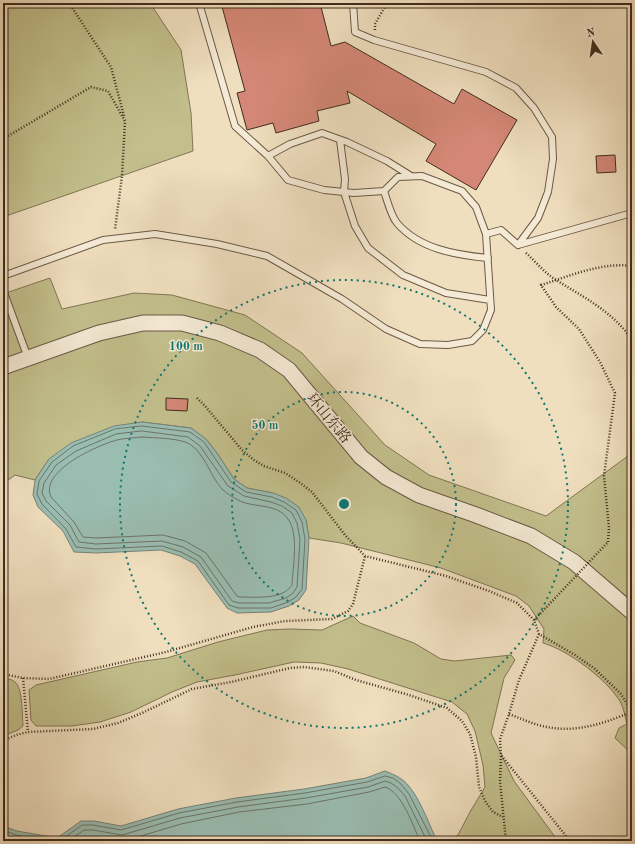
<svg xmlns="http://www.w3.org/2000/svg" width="635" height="844" font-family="'Old Standard TT','Noto Serif SC',serif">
  <rect width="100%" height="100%" fill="#f0dfbf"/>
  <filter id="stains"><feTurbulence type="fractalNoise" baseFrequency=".005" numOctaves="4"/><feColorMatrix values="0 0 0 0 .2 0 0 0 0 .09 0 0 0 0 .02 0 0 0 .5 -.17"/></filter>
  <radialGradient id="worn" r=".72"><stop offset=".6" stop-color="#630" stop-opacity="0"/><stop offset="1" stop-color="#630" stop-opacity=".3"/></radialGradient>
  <!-- green -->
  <path fill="#c2bf8c" stroke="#817655" d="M3,3H150L181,50L191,113L193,151L3,217Z
    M50,278L62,309L134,293L172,295L245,315L302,353L385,445L429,475L546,516L632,453V754L615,738L619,728L627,724C625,717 624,709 621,703C608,680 568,650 543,643L544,629L529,606L516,596L441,568L341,543L309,538L306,520L273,493L247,488L234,479L217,453L206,439L191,428L142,422L49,459L35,480L15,475L3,484V294Z
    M353,616L360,623L414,643L441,659L455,661L511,655L515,660L504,678L491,733L514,781L558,841H449L458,835L470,812L485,787L483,765L475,731L467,714L452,702L348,669L321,663L294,662L235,675L197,682L172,692L131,712L100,722L72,726H36L31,720L29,690L36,685L137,662L167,658L218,642L267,630L290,629L322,630Z
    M3,678C7,679 12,679 15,682C23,688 22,716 23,726L18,730L3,736Z"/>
  <!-- water -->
  <path fill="#9abdb2" stroke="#768377" d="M142,422L191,428L206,439L217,453L234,479L247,488L273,493L286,498L299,507L306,520L309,538L306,590L299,600L289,606L271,612L237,613L227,608L195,564L180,556L161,550L96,553L74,552L63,531L38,507L33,495L35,480L49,459L71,443L114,426Z
    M385,771C392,774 398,776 404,781C418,793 429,824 437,841H3V826L17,831L57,838L81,821H94L121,826L178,809L236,798L304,789L366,778Z"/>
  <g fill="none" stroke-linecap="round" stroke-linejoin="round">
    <!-- shore -->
    <path stroke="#6d7468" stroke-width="1" d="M142,426L190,432L204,442L231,482L246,492L272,497L284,502L296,510L302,522L305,539L302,589L296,597L288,602L271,608H238L229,605L198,561L181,552L162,546L96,549L76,547L66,529L42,504L37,494L39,481L52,462L73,446L115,429Z
      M142,431L188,437L200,446L228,486L244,496L271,502L282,506L292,513L297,523L300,539L297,587L293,593L286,598L269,603H239L232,601L201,557L183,547L162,541L96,544L79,542L70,525L46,501L42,493L44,483L56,465L76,451L116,434Z
      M142,437C155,438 173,438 185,442C203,448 210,476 222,489C227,494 234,498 240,501C255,508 277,503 288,519C299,534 293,566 292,585C283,600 255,597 240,597L237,596L206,553L185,541L163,535L96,538L83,537L74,522L51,497C39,471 98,445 117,440C125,438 134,438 142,437Z
      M3,830L16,835L51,841
      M60,841L82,825H93L121,830L179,813L237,802L305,793L367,782L385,776L393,778L401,784L409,794L433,841
      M68,841L84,830H93L122,835L180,818L238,807L306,798L368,787L385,781L391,783L398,788L405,796L427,841
      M79,841C90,833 104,839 117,841
      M124,841L181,824L239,812L307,804L369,792L385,787C402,792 413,826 420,841"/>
  </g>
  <!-- building -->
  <path fill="#d48776" stroke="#402c1e" d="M221,3H320L331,46L345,42L454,104L462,89L517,120L476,190L426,161L436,144L347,91L350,103L317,111L319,121L276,133L273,123L247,130L237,93L245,91Z
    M615,155L616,172L597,173L596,156Z
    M166,398L188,399L187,411L166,410Z"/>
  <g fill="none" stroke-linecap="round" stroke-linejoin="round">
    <!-- service casing -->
    <g stroke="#6c5946" stroke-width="8">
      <path id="service" d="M353,3L355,32L374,40L486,72L516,88L534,108L552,137L553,159L548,192L538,218L518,245
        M340,140L345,179L344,192L355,226L368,248L403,275L446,293L490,300
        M268,156L290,144L322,133L347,142L387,161L411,176
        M384,191C387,200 391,216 397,223C419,249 456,255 488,258
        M486,234L501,230L518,245L632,213
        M3,276L103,240L155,234L217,244L267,256L342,299L386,329L420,344L448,345L472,341L483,330L491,310L486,234L476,207L462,191L422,176L398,177L384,191L354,193L324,190L288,180L268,156L235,126L199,3
        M3,290L28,358"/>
    </g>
    <!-- tertiary casing -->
    <g stroke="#6c5946" stroke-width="17">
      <path id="tertiary" d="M3,367L99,333L143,323H182L220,333L260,350L289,370L361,457L386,477L419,495L476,515L531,536L574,562L632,612"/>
    </g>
    <!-- path -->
    <path stroke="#402c1e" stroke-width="2.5" stroke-dasharray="1 2" stroke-linecap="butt" d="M69,3L111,67L124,116
      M375,30V24L387,3
      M3,139L91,87L108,91L125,121L122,176L115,229
      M526,253C535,261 543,271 553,278C581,296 613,311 632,340
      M197,398L205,406L242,450L254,460L264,466L285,473L299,482L312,492L345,535L365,556L446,576L489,591L517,603L534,620L539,634L575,655L595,669L621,694L632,712
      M608,542L609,528L604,476L615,393L600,362L579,329L556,307L541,285C570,276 601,262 632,266
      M534,620L559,594
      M539,634L519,680L509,714L500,739L501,755L570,841
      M3,674L23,678L49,679L166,652L253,627L285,621L332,619L348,611L353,604L365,556
      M23,678L28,732
      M509,714C522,719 535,725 547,727C577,733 605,723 631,712
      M3,741L16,735L28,732L93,729L118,723L142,713L192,689L231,682L290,668L304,667L334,671L356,680L409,695L447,708L462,721L470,734L476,757L479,787L485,801L493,812L503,817
      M501,756L500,781L506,841"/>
    <!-- service -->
    <use href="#service" stroke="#f5ead5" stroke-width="6"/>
    <!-- tertiary -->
    <use href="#tertiary" stroke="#f5ead5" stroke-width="15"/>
    <!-- path-bridge -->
    <path stroke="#402c1e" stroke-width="2.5" stroke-dasharray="1 2" stroke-linecap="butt" d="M559,594L608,542"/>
  </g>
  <!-- distance rings -->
  <g fill="none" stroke="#0f766e" stroke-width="2" stroke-dasharray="2 4">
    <circle cx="344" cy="504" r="112"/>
    <circle cx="344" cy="504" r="224"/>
  </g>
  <g text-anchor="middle" stroke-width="3" stroke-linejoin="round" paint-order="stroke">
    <!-- street labels -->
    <g font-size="15" fill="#402c1e" stroke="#f5ead5">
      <text transform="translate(329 418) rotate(50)" y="5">环山东路</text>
    </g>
  </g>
  <circle cx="344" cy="504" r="6" fill="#0f766e" stroke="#f5ead5" stroke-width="2"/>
  <g font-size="12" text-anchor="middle" font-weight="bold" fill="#0f766e" stroke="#f5ead5" stroke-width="3" stroke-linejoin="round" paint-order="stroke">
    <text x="186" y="350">100 m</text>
    <text x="265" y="429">50 m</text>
  </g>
  <!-- margin -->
  <rect width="635" height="844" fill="none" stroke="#f0dfbf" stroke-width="16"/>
  <rect x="4" y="4" width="627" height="836" fill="none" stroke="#402c1e" stroke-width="2"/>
  <rect x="8" y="8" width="619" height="828" fill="none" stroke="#402c1e"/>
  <!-- north arrow -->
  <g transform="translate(593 42) rotate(347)" stroke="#f5ead5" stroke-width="3" paint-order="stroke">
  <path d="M0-3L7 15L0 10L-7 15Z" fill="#402c1e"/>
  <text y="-6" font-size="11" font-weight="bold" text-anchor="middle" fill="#402c1e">N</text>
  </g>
  <rect width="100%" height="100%" filter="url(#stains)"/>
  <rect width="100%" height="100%" fill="url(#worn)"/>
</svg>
